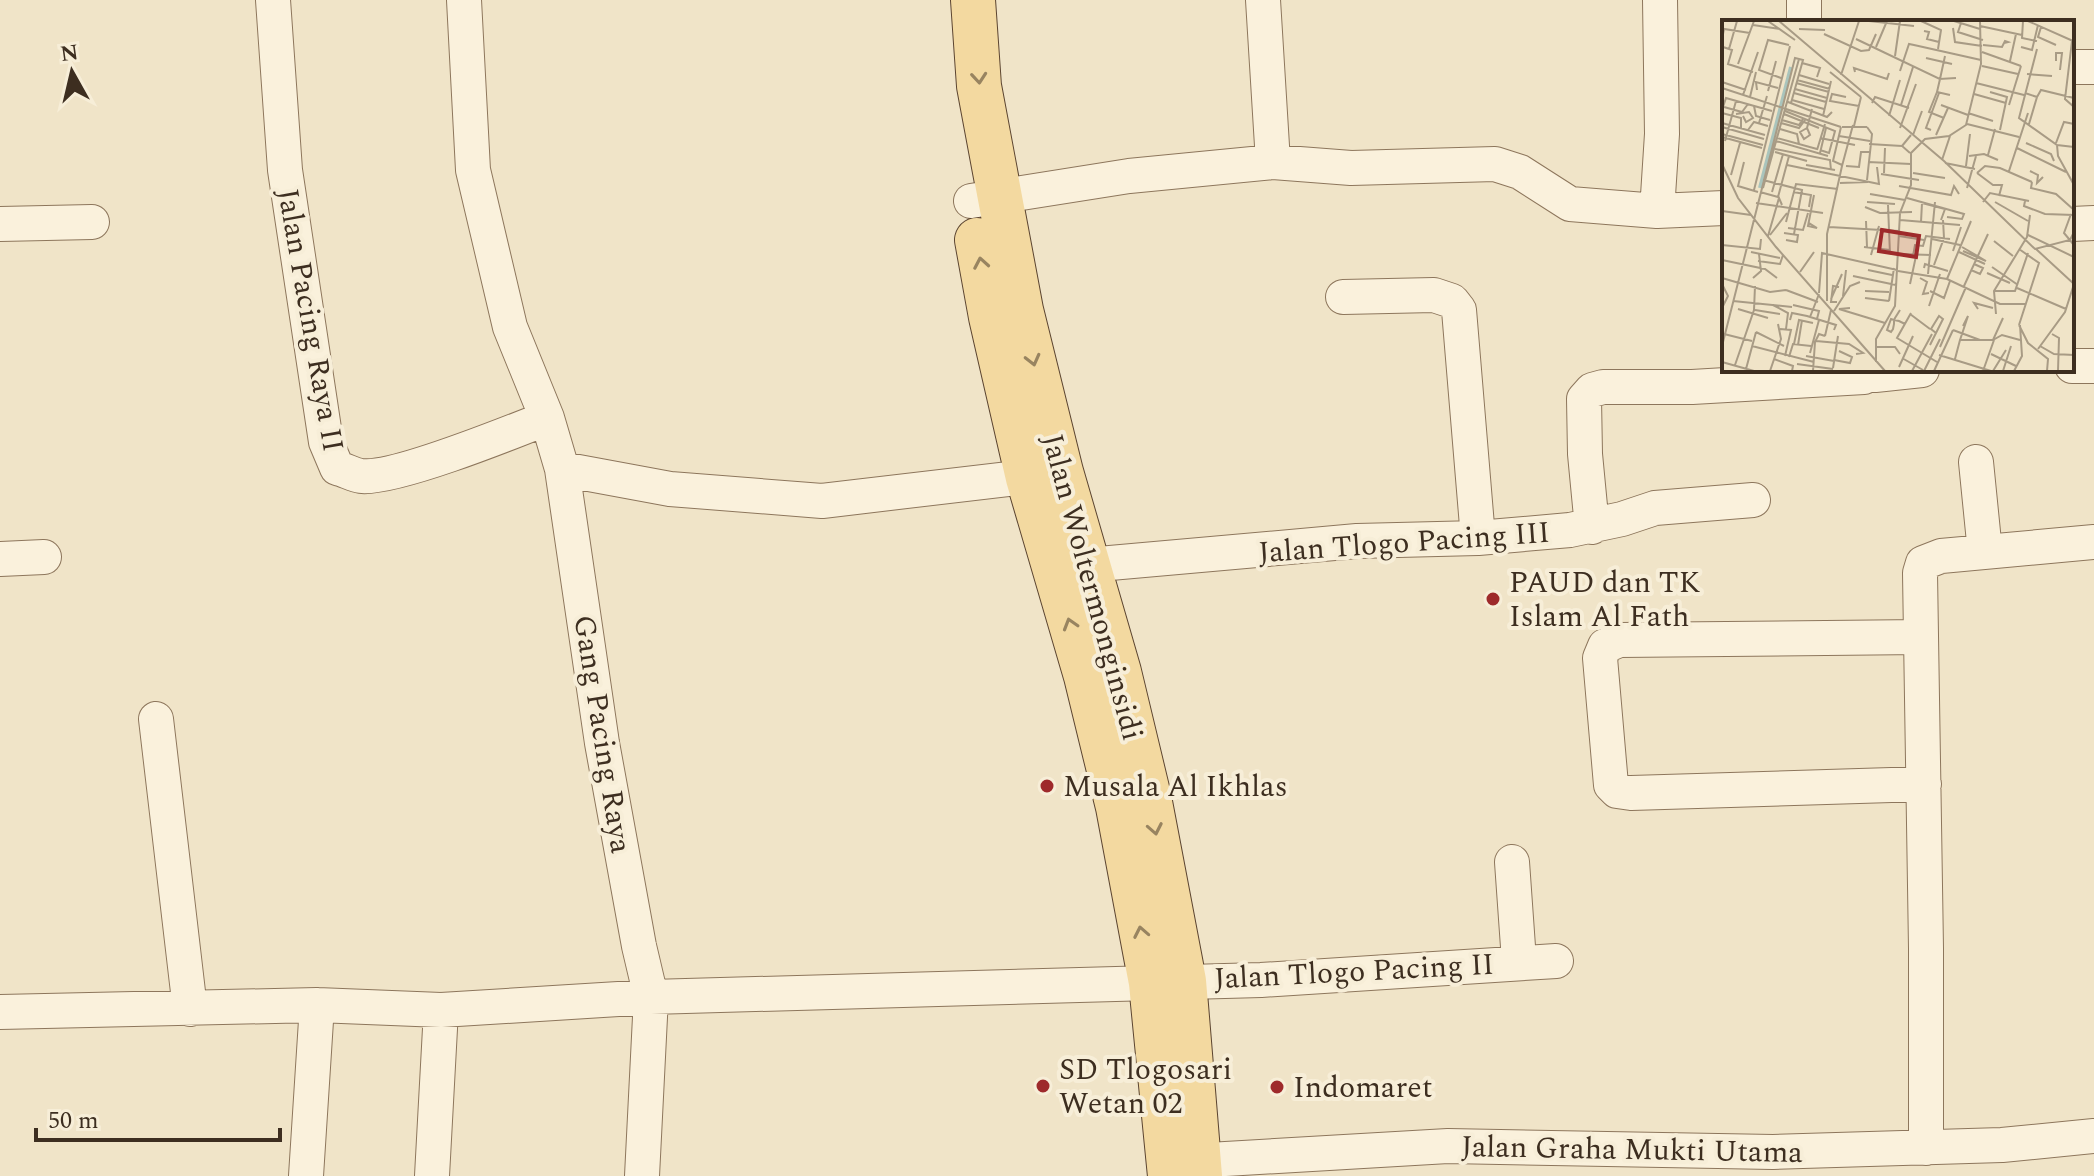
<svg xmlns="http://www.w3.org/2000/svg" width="2094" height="1176" font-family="Spectral,serif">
  <rect width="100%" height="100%" fill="#f0e4c8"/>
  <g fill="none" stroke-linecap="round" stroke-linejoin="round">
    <!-- minor casing -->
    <g stroke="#8d765c" stroke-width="36">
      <path id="minor" d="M273,0L285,170L326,442L337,468C345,470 354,475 361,476C393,480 512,432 547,418
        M464,0L473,170L510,327L547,418L562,469L602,743L639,946L651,997L642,1176
        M1263,0L1273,162
        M1804,22V0
        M2072,67H2094
        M971,201L1129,176L1273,162L1351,168L1495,164L1520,172L1570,204L1657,211L1724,208
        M1657,211L1662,134L1660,0
        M0,224L92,222
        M2072,224L2094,223
        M1343,297L1434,295L1452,301L1459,310L1478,538
        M2072,366H2094
        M1875,370V375L1922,370
        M1976,462L1985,552
        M562,469L670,489L822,501L1050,474
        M1592,527L1585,454L1584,399L1592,390L1603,387H1692L1864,377
        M0,559L44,557
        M1065,567L1357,541L1478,538L1570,530L1622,519L1655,508L1753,500
        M1921,637L1619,640L1605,646L1600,658L1611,785L1617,791L1631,793L1924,784
        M156,719L190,1009
        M1512,862L1519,961
        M0,1012L317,1005L441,1010L651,997L1261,980L1556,961
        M1926,1148V948L1920,573L1923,563L1941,556L2094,542
        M1174,1162L1448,1146L1773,1152L2002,1145L2094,1136
        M306,1176L317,1005
        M432,1176L441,1010"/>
    </g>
    <!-- major casing -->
    <g stroke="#5b4430" stroke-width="46">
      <path id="major" d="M973,0L979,86L1021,310L1061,472L1119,672L1149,797L1184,981L1200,1176
        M977,240L991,317L1028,478L1086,676L1118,807L1151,983L1170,1176"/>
    </g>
    <!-- minor -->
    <use href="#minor" stroke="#faf1dc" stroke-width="34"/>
    <!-- major -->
    <use href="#major" stroke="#f3d9a0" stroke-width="44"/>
  </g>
  <!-- one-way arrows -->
  <defs><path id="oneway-chevron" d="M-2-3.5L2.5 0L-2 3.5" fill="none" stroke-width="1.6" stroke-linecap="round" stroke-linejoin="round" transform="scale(2)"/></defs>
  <g stroke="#988460">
    <use href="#oneway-chevron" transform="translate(979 78) rotate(85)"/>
    <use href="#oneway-chevron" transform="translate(981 263) rotate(-100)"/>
    <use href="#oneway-chevron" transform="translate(1033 360) rotate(76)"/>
    <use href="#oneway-chevron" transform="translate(1070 624) rotate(-107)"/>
    <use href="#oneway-chevron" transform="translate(1155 829) rotate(79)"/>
    <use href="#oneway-chevron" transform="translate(1141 932) rotate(-101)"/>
  </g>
  <!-- markers -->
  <g fill="#9e2a2b" stroke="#f7eed8" stroke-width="3">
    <circle cx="1493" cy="599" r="8"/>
    <circle cx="1047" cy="786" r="8"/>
    <circle cx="1043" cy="1086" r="8"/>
    <circle cx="1277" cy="1087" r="8"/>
  </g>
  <g text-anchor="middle" stroke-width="8" stroke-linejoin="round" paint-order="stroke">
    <!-- street labels -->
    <g font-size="30" fill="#3d2e20" stroke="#f7eed8">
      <text transform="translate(311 320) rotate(80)" y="10">Jalan Pacing Raya II</text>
      <text transform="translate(1404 542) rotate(-4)" y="10">Jalan Tlogo Pacing III</text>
      <text transform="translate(1093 587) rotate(75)" y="10">Jalan Woltermonginsidi</text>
      <text transform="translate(603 734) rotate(81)" y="10">Gang Pacing Raya</text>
      <text transform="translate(1354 971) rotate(-3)" y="10">Jalan Tlogo Pacing II</text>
      <text transform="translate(1632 1149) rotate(1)" y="10">Jalan Graha Mukti Utama</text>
    </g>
    <!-- poi labels -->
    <g font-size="30" fill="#3d2e20" stroke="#f7eed8" text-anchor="start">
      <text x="1509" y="592">PAUD dan TK<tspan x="1509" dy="34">Islam Al Fath</tspan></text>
      <text x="1063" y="796">Musala Al Ikhlas</text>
      <text x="1059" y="1079">SD Tlogosari<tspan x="1059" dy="34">Wetan 02</tspan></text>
      <text x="1293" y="1097">Indomaret</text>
    </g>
  </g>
  <!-- overview -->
  <g transform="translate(1722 20)">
    <rect width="352" height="352" fill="#f0e4c8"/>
    <path fill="none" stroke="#a9c4bc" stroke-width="4" d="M38,168L69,47"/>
    <path fill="none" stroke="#a89b85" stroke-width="2" d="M46,1L73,20M57,1L222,141L313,229L348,220L352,212M147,1L192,6M199,1L219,10L216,29M232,1L258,9M301,1L300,18L315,21M306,1L351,21M239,3L236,12L261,20M31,5L58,9M258,6L300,15M319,7L316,17L334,25M231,8L233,22L260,26M77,9L103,10M202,11L207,12L205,19L217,22M102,14L139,31L147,30L154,14M0,19L2,9L28,13M134,19L218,59L215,72L228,75M350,21L343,79L352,87M192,25L259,40M261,25L280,27L283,21L286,22L282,23M1,27L10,30L6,44L31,52M154,27L165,1M299,27L310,30L316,5M7,29L15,1M315,29L297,98L335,125L352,127M260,32L299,46M173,36L178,1M223,36L218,59L234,58M204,38L230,44M288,41L294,14M334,41V33H340L338,50M80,43L98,48L95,57M16,44L32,1M260,46L296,54M178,51L187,24L192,25M108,52L139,77M133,52L132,48L165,59L167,53M305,54L330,56M77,55L107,64M119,55L137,1M59,58L37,50L46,20L67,25M75,60L108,69M0,62L24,70M74,63L107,72M254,63L302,75M0,68L119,107M73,69L105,78M35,70L34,62L56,68M46,71L54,41M215,72L207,92L222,98M268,72L285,77L278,110M72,73L104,82M303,73L315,77L319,70L352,78M252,74L284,83M21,75L36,32M28,77L34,52M124,77L110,74L108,81L137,86M70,80L102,89M66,82L105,97L110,92M150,83L153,77L187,88M179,85L191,47M219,85L246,95M287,85L299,46M32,86L34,96L48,100M1,87L4,78L50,91M2,87L20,92L26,84M63,91L113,111L107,133L98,130M0,93L19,98V108M246,93L271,101M14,94L27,92L31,98L24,102L21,96M62,94L97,108M101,96L109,61M167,96L178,60M60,100L77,105L81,99M0,103L43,115M37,103L45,76M59,103L77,108L83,100M245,104L297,117M307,104L315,77M132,106L139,77M0,107L42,119M119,107L111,141L120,145M120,107H145M85,108L78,112L82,119L88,115L85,108L90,89M178,108L194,64M58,109L75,114L77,124M26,110L32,102L46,106M209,110L204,108L217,73M0,114L41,125M191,115L200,91M214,115L226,88M117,116L148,121M0,117L40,128M55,118L95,129M98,118L133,125M3,121L14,81M54,121L106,136M304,123L329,134L332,141M334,123L342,102L352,104M147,124L180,126M335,125L336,136L352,165M295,128L344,152M53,129L108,140L109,150M95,130L103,104M53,132L85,141M98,133L104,108M188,133L180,126L189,115M266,135L273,109M247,136L262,134L276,140M220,140L228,116M22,142L16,166L36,172M146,142L189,144M223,143L253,149M0,144L16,178L54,227L163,351M65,145L157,164L155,147M84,145L113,150M120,146L131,105M124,146L137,147L139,132H148M244,146L248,114M287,151L306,93M308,151L316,155L315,163L321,157M162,153L163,128M191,153L223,158M255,153L263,146L278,148L310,162M255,153L271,165H280L277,176M159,154L197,160M9,155L18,123M41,160L80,170L72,214M145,160L150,114L145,107M310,162L309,168L334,174L352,190M118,163L146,162M177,166L229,175L232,166L237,174M41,168L77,39M245,168L254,136M32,170L68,26M38,172L56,177L67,136M50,172L61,134M71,172L89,175L87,187M148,174L183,180M185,178L242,194L240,199L225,197M303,181L302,186L323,194L352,195M145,182L173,184M261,182L268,173L307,181M273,182L306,201M34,183L101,193M166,185L168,234M143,187L158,193L190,192M0,191L29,195M349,194L342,213L352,225M178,200L238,205M144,201L145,227M64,202L74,164L116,169M199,202L200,183L223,189L219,200M87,203L95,208L86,206L92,175M107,207L177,211M66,208L81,210L86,193M62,213L76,215L75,222L64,220M48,215L65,193M306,215L352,237M46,216L57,178L60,185M177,216L202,220M210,219L238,225M272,221L291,236M0,225L38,229L39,219M142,227L168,230M240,227L264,241M314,229L352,264M231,231L239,207M241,231L264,241M29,232L58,238M237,232L263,244M178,234L209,235M149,235L157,206M191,236L193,225L201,226L204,216L228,219M0,240L43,249L55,258M36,241L58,244L61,235M212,245L222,218L221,200M270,247L296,265M202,248L203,244L226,251M146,250L170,255M249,250L258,254L261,248L252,244M176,251L225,259L278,284H303M78,252L92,232M265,253L288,263M206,254L213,182M131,256L174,265M0,258L48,272L64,270M31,258L39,251L37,234M198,258L205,262L201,274L207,273M225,259L249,201M0,264L6,276L0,288M188,264L194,236M242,266L266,214M295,268L344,289M64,270L96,282M143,271L167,272M208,271L222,278L228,261M272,271H293L306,233M97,273L100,233L175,250M121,276L124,250M143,278L167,281M109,279L120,254M11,281L70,287M105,281V214L120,146M167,281L172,248M115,282H109L111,266L117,267M51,285L66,293L64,309M71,285L97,291L95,299M207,286L218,254M128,288L117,289L163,303M16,289L46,298M256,289L252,283L271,288M33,290L58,294M178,290L173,298L172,300V304L171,309L169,312L165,310L169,299L172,300L177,301L183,304M112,291L128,266L138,262M189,293L175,318L215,342M188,294L208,309M274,294L272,271L305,217L308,195M88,297L97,274M68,300L70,293L85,296L114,305L112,310M297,305L317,243L297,229M297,305L306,323L326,339L325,351M58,309L69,310L63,336M231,310L258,320M34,312L62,326M2,314L30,321M330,314L337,318L336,351M103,316L109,290M238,320L246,296L241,306M271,320L280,315L298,320M94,321L127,324L141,333L134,334M72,324L77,300L91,303M76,325L80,300M208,325L221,299L217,296L209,309L214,313M0,326L73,38L81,40L69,83M30,326L92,342M318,326L332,334L352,335M155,327H173L178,334M218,327L244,267M316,329L343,292L352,264M88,333L97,300M269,334L294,346M217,335L269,351M84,336L112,341M67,337L71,324L89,326M180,338L201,350M52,339L71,346L70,351M233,339L238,320H271L281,298M112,340L128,343L130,337L117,331M0,342L32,351M154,342V319L173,286L178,193L189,165V133L203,119L227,116L244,105L259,44L258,1M75,344L111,349M13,345L32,290L33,266M177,347L191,316M111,348L116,316M24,349L34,312M48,351L59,319L56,304M91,351L93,322L97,314L103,316M190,351L210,314M202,351L218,319M212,351L231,310M261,351L272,320M271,351L284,330M281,351L289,326M292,351L300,336L298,305"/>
    <path fill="#9e2a2b" fill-opacity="0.15" stroke="#9e2a2b" stroke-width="4" d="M160,210L197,216L194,237L157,231Z"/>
    <rect width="352" height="352" fill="none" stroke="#3d2e20" stroke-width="4"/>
  </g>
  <!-- north arrow -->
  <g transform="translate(72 72) rotate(352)" stroke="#f7eed8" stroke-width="6" paint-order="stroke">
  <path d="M0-6L14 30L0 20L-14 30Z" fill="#3d2e20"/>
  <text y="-12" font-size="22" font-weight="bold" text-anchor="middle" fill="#3d2e20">N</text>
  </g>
  <!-- scale -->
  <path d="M36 1128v12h244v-12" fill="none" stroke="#3d2e20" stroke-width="4"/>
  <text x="48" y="1128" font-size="24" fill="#3d2e20" stroke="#f7eed8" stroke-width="6" paint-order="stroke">50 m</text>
</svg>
